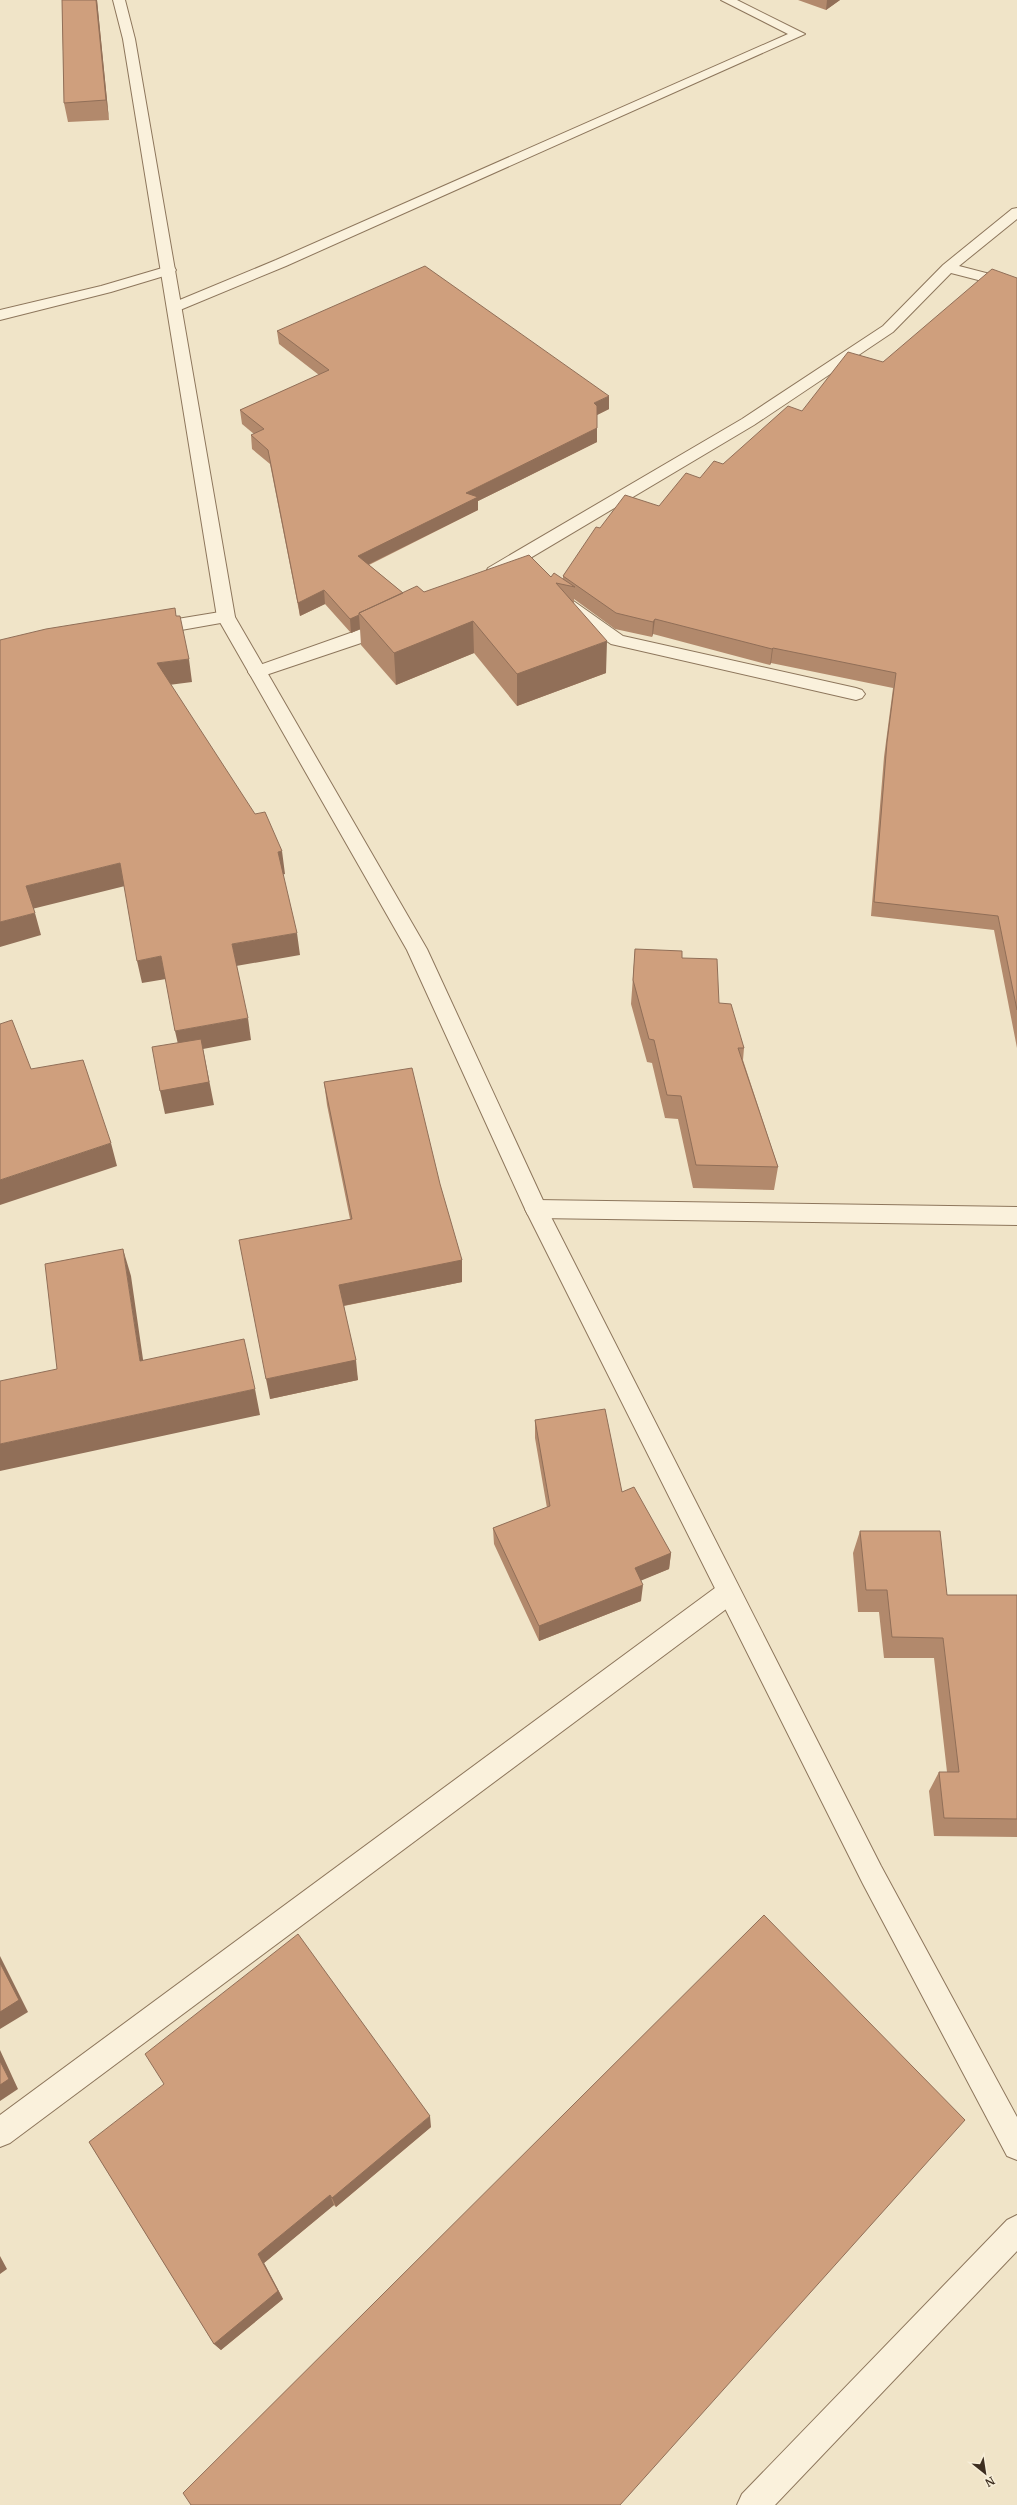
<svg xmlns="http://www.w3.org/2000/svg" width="1017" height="2505" font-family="Merriweather,serif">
  <rect width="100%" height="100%" fill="#f0e4c8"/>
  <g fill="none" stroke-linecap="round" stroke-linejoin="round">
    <!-- lane casing -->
    <g stroke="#8d765c" stroke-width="2">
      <path id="lane" d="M721,0H737L805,34L286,266L180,310H170L168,307L170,304L276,260L788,34Z
        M1017,208V219L959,266L1017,281V290L951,273L893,332L754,425L500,576H488L486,572L488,568L742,419L883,326L943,265L1012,209Z
        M169,266L174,267L176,270L174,273L111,292L0,320V310L101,286Z
        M566,598L572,600L623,636L856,688L862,690L865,694L862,698L856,700L611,644L560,608L557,604L560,600Z
        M226,611L232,613L235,617L232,621L153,635L147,633L144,629L147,625L153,623Z
        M387,620L393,622L396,626L393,630L376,638L257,678L251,676L248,672L251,668Z
        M536,1200L1017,1207V1225L536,1218L528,1215L525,1209L528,1203Z
        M728,1582L737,1585L740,1593L737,1601L10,2143L0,2147V2115L719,1585Z
        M1017,2215V2251L775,2505H737L742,2494L1007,2220Z"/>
    </g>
    <!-- street casing -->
    <g stroke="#8d765c" stroke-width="2">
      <path id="street" d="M113,0H125L135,39L235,617L427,949L547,1209L881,1866L1017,2117V2160L1007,2156L863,1884L525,1209L407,950L217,617L123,39Z"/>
    </g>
    <!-- lane -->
    <use href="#lane" fill="#faf1dc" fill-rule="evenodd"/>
    <!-- street -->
    <use href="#street" fill="#faf1dc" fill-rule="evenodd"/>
  </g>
  <!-- wall -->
  <path fill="#b2896c" d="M62,0H97L109,120L68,122L64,103Z
    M798,0H840L826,10Z
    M1017,278V1048L994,930L871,916L884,757L893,688L771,663L770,665L653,634L652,637L615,629L574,599V603L606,673L517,706L474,653L396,685L361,645L360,629L351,633L325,604L300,616L270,464L252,449L251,435L254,434L242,424L240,410L319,375L279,344L277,331L609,409L597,415V442L478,501V510L369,565L403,593L424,592L551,577L563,579V576L600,528L659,506L700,478L723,464L802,411L883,362Z
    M635,949L682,958L719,1003L744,1048L743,1060L778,1167L774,1190L693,1188L678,1119L665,1118L652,1063L647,1062L631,1004Z
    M324,1082L462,1260V1282L344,1306L358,1380L270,1399L350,1219L327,1105Z
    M535,1420L622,1492L671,1553L669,1569L641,1580V1601L539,1641L494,1544L493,1528L547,1508L535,1438Z
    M860,1531L947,1595H1017V1837L934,1836L929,1791L939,1772H947L934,1658H884L879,1612H858L853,1553Z
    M431,2127L336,2207L334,2205L264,2263L283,2299L221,2350L214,2344L89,2142Z"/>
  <!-- shaded-wall -->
  <path fill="#916f58" d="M96,0H97L109,120L106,100Z
    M827,0H840L826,10Z
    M609,396V409L593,417L594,403Z
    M597,428V442L478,501V510L359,569L358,556L466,493Z
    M324,590L325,604L300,616L298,603Z
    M359,615L360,629L351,633L350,619Z
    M655,619L653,634L652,637L653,622Z
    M473,621L474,653L396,685L394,653Z
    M607,641L606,673L517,706V674Z
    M773,648L771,663L770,665L772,649Z
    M189,659L192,682L161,686L157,663Z
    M282,851L285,874L281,875L278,852Z
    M120,863L125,886L32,909L26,886Z
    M35,913L41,935L0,947V922Z
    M297,933L300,955L236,966L232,944Z
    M161,956L166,979L142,983L137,961Z
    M248,1018L251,1040L203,1049L214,1105L165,1114L160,1091L180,1053L175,1031Z
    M111,1143L117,1166L0,1205V1180Z
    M123,1249L131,1276L147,1387L140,1361Z
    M462,1260V1282L342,1306L339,1285Z
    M356,1360L358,1380L270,1399L266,1379Z
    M255,1389L260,1415L0,1471V1444Z
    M671,1553L669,1569L633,1584L635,1568Z
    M643,1585L641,1601L539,1641V1626Z
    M0,1956L28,2012L0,2029Z
    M0,2050L18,2089L0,2101Z
    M430,2116L431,2127L336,2207L332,2198Z
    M330,2195L334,2205L264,2263L283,2299L221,2350L214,2344L258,2254Z
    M0,2256L7,2269L0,2274Z"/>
  <!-- building -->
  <path fill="#cf9f7d" stroke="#916f58" d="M62,0H96L106,100L64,103Z
    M425,266L609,396L594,403L597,406V428L466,493L478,497L358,556L403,593L359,613V615L350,619L324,590L298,603L268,450L251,435L264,429L240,410L329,370L277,331Z
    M992,269L1017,278V1010L998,916L874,902L887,742L896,673L773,648L772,649L655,619L653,622L616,613L563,576L596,527L600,528L625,495L659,506L686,473L700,478L714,461L723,464L788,406L802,411L848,352L883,362Z
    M529,555L551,577L554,573L575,587L556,583L607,641L517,674L473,621L394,653L359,613L417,586L424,592Z
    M175,608L176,616H180L189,659L157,663L255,814L265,812L282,851L278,852L297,933L232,944L248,1018L175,1031L161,956L137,961L120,863L26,886L35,913L0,922V640L46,629Z
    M635,949L682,951V958L717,959L719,1003L731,1004L744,1048H738L778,1167L696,1165L681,1096L667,1095L654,1040L649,1039L633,980Z
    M12,1020L31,1069L83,1060L111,1143L0,1180V1024Z
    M201,1039L209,1082L160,1091L152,1047Z
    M412,1068L440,1184L462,1260L339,1285L356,1360L266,1379L239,1240L352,1219L324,1082Z
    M123,1249L140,1361L244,1339L255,1389L0,1444V1381L57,1369L45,1264Z
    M605,1409L622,1492L634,1487L671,1553L635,1568L643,1585L539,1626L493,1528L550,1506L535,1420Z
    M860,1531H940L947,1595H1017V1819L944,1818L939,1772H959L943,1638L892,1637L887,1590H866Z
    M764,1915L965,2120L620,2505H191L183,2493Z
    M298,1934L430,2116L332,2198L330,2195L258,2254L278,2291L214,2344L89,2142L164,2084L145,2054Z
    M0,1963L19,2000L0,2012Z
    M0,2061L9,2079L0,2085Z"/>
  <!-- north arrow -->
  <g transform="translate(985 2473) rotate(150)" stroke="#f7eed8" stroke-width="3" paint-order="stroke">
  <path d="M0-3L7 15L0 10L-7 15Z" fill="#3d2e20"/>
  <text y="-6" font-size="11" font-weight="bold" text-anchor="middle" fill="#3d2e20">N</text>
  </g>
</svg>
